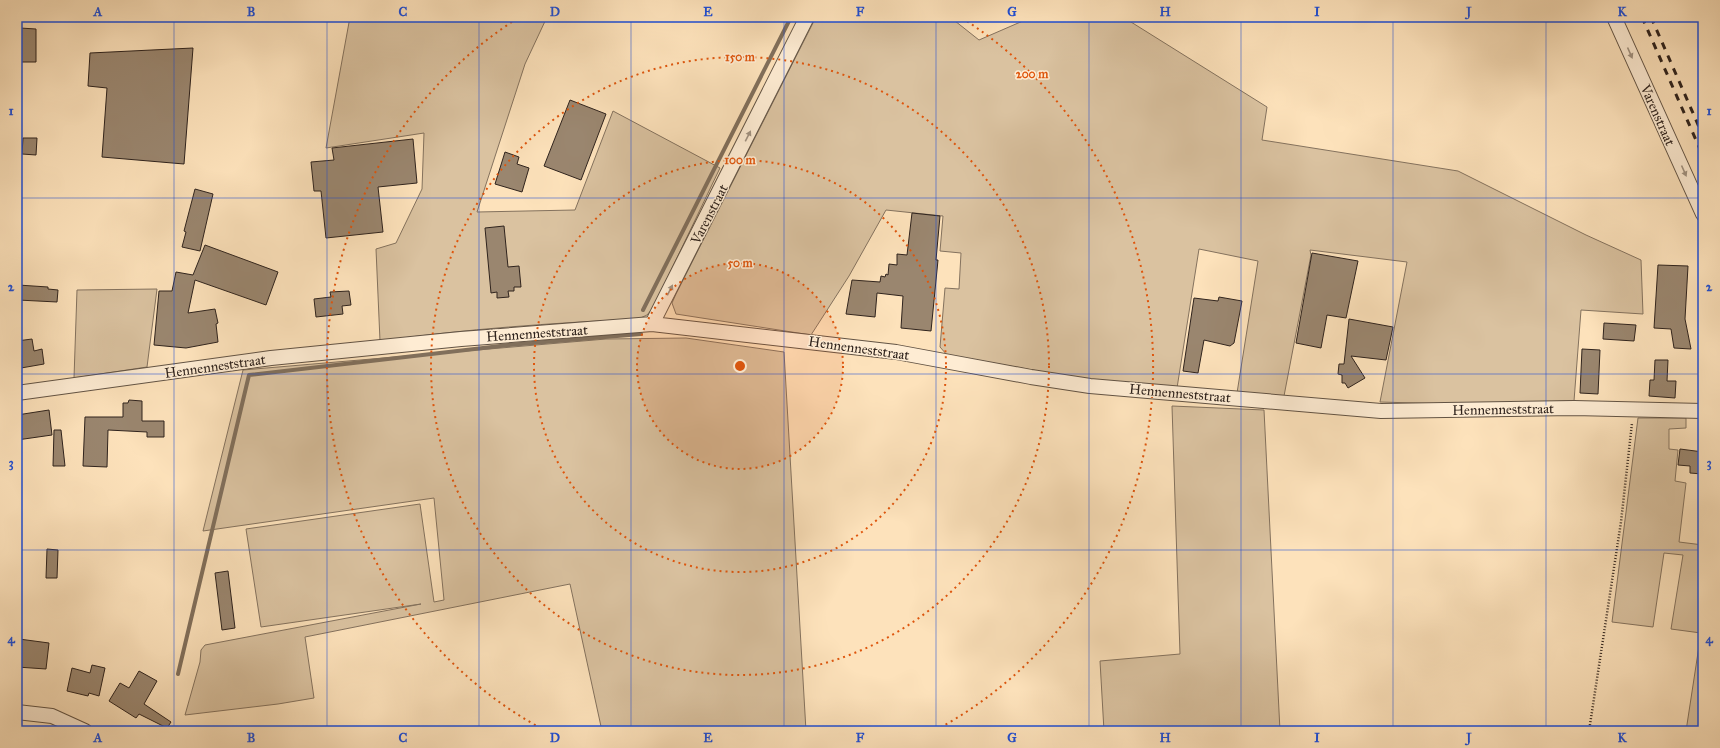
<svg xmlns="http://www.w3.org/2000/svg" width="1720" height="748" font-family="'IM FELL Great Primer',serif">
  <rect width="100%" height="100%" fill="#fde2bb"/>
  <filter id="stains"><feTurbulence type="fractalNoise" baseFrequency=".005" numOctaves="4"/><feColorMatrix values="0 0 0 0 .2 0 0 0 0 .09 0 0 0 0 .02 0 0 0 .5 -.17"/></filter>
  <radialGradient id="worn" r=".72"><stop offset=".6" stop-color="#630" stop-opacity="0"/><stop offset="1" stop-color="#630" stop-opacity=".3"/></radialGradient>
  <!-- green -->
  <path fill="#dac2a0" stroke="#84725e" d="M350,17H547L525,64L477,212L575,210L613,111L720,168L653,308L647,315L638,319C551,323 466,329 380,341L376,249L396,243L422,189L424,133L326,148Z
    M816,17H950L979,40L1032,17H1123L1267,107L1262,140L1458,171L1586,235L1641,260L1643,314L1581,310L1574,401L1450,404L1380,402L1407,262L1310,250L1311,255L1284,396L1237,393L1258,261L1199,249L1177,388L1095,381L947,355L940,347L945,288L959,289L961,253L940,251L943,216L886,210L849,276L811,335L676,314L672,303L676,294Z
    M157,289L147,367L74,378L77,290Z
    M686,338L784,352L806,731H602L570,584L305,637L314,698L278,704L185,715L200,662L201,650L205,645L421,604L261,627L246,529L420,504L434,602L444,600L434,498L203,531L243,370L606,339Z
    M1172,406L1264,410L1280,731H1104L1100,661L1180,654Z
    M1638,418H1686V428L1669,429V449L1678,450L1675,481L1686,483L1679,542L1703,545V731H1686L1701,633L1671,629L1683,555L1664,553L1653,627L1612,622Z"/>
  <g fill="none" stroke-linecap="round" stroke-linejoin="round">
    <!-- stream -->
    <path stroke="#816f5b" stroke-width="4" d="M643,310L791,17
      M178,674L249,375L509,345L641,334"/>
  </g>
  <!-- building -->
  <path fill="#9a866f" stroke="#2f231d" d="M20,28L36,29V62H21Z
    M193,48L184,164L102,157L107,88L88,86L90,53Z
    M570,100L606,114L581,180L544,166Z
    M23,138H37L36,155L22,154Z
    M413,139L417,183L378,187L383,232L326,238L321,191H314L311,162L334,160L332,148Z
    M505,152L519,157L517,164L529,168L522,192L495,184Z
    M195,189L213,194L200,251L182,247L186,232L184,231Z
    M912,213L940,216L936,260H938L931,331L901,328L903,296L877,293L875,317L846,314L852,280L880,282L881,276L885,277L886,274L888,275L889,264L897,265V254L907,255Z
    M504,226L508,267L519,266L521,287H514V291H508L509,297L497,298V292L491,293L485,228Z
    M205,245L278,272L266,305L195,280L188,313L215,309L218,323L216,324L218,342L186,348L154,345L159,291H172L176,272L193,275Z
    M1312,253L1358,261L1346,318L1327,315L1321,348L1296,343Z
    M1658,265L1688,266L1685,319L1691,349L1674,348L1671,329L1654,328Z
    M18,285L48,287V289L58,290L57,302L18,300Z
    M349,291L351,305L342,306L343,314L316,317L314,299L331,297L330,292Z
    M1219,297L1242,301L1234,343L1230,346L1204,340L1198,373L1183,371L1194,298L1218,301Z
    M1349,319L1393,327L1386,360L1351,356L1365,378L1348,388L1345,383H1342V375L1338,374L1339,364H1344Z
    M1604,323L1636,325L1634,341L1603,339Z
    M32,339L34,351L42,349L44,364L21,368L20,365L17,366V341Z
    M1582,349L1600,350L1598,394L1580,393Z
    M1655,360H1668L1667,381H1676L1675,398L1649,396L1650,380H1654Z
    M129,400L142,401V421H164V437H147V432L108,430L107,467L83,466L85,417H123V403H128Z
    M49,410L52,435L17,440V415Z
    M54,430H61L65,466H53Z
    M1680,449L1703,452L1702,474L1690,473V466L1678,465Z
    M47,549L58,550L57,578H46Z
    M228,571L235,628L222,630L215,573Z
    M19,639L49,643L46,669L17,667Z
    M92,665L105,668L99,696L89,693L88,696L67,691L72,668L90,673Z
    M139,671L157,681L144,704L171,722L167,728L139,714L136,718L109,701L120,683L129,688Z"/>
  <g fill="none" stroke-linecap="round" stroke-linejoin="round">
    <!-- street casing -->
    <g stroke="#625344" stroke-width="16">
      <path id="street" d="M1614,17L1703,214
        M652,324L807,17
        M17,393L271,358L461,339L652,324L896,352L1031,377L1090,386L1381,411L1574,408L1703,411
        M17,712L52,716L85,731"/>
    </g>
    <!-- path -->
    <path stroke="#2f231d" stroke-width="2.5" stroke-dasharray="1 2" stroke-linecap="butt" d="M1589,731L1621,522L1632,423"/>
    <!-- street -->
    <use href="#street" stroke="#feecd3" stroke-width="14"/>
    <!-- rail -->
    <path stroke="#2f231d" stroke-width="3" stroke-dasharray="7 7" stroke-linecap="butt" d="M1642,17L1703,156
      M1651,17L1703,136"/>
  </g>
  <!-- one-way arrows -->
  <defs><path id="oneway-solid" d="M-6-.8H1V-3.2L6.5 0L1 3.2V.8H-6Z"/></defs>
  <g fill="#a19281">
    <use href="#oneway-solid" transform="translate(1630 53) rotate(66)"/>
    <use href="#oneway-solid" transform="translate(748 136) rotate(-63)"/>
    <use href="#oneway-solid" transform="translate(1684 171) rotate(66)"/>
    <use href="#oneway-solid" transform="translate(670 290) rotate(-63)"/>
  </g>
  <!-- grid -->
  <path fill="none" stroke="#1d4ed8" stroke-width="1" stroke-opacity="0.55" d="M174,17V731M327,17V731M479,17V731M631,17V731M784,17V731M936,17V731M1089,17V731M1241,17V731M1393,17V731M1546,17V731M17,198H1703M17,374H1703M17,550H1703"/>
  <!-- distance rings -->
  <circle cx="740" cy="366" r="103" fill="#df560d" fill-opacity=".12"/>
  <g fill="none" stroke="#df560d" stroke-width="2" stroke-dasharray="2 4">
    <circle cx="740" cy="366" r="103"/>
    <circle cx="740" cy="366" r="206"/>
    <circle cx="740" cy="366" r="309"/>
    <path d="M546 731A413 413 0 0 1 518 18M962 18A413 413 0 0 1 934 731"/>
  </g>
  <g text-anchor="middle" stroke-width="3" stroke-linejoin="round" paint-order="stroke">
    <!-- street labels -->
    <g font-size="14" fill="#2f231d" stroke="#feecd3">
      <text transform="translate(1658 115) rotate(66)" y="5">Varenstraat</text>
      <text transform="translate(709 214) rotate(-63)" y="5">Varenstraat</text>
      <text transform="translate(537 333) rotate(-4)" y="5">Hennenneststraat</text>
      <text transform="translate(859 348) rotate(8)" y="5">Hennenneststraat</text>
      <text transform="translate(215 366) rotate(-8)" y="5">Hennenneststraat</text>
      <text transform="translate(1180 393) rotate(5)" y="5">Hennenneststraat</text>
      <text transform="translate(1503 409) rotate(-1)" y="5">Hennenneststraat</text>
    </g>
  </g>
  <circle cx="740" cy="366" r="6" fill="#df560d" stroke="#feecd3" stroke-width="2"/>
  <g font-size="12" text-anchor="middle" font-weight="bold" fill="#df560d" stroke="#feecd3" stroke-width="3" stroke-linejoin="round" paint-order="stroke">
    <text x="740" y="61">150 m</text>
    <text x="1032" y="78">200 m</text>
    <text x="740" y="164">100 m</text>
    <text x="740" y="267">50 m</text>
  </g>
  <!-- margin -->
  <rect width="1720" height="748" fill="none" stroke="#fde2bb" stroke-width="44"/>
  <rect x="22" y="22" width="1676" height="704" fill="none" stroke="#1d4ed8" stroke-width="1.5"/>
  <g font-size="13" text-anchor="middle" font-weight="bold" fill="#1d4ed8">
    <text x="98" y="16">A</text>
    <text x="251" y="16">B</text>
    <text x="403" y="16">C</text>
    <text x="555" y="16">D</text>
    <text x="708" y="16">E</text>
    <text x="860" y="16">F</text>
    <text x="1012" y="16">G</text>
    <text x="1165" y="16">H</text>
    <text x="1317" y="16">I</text>
    <text x="1469" y="16">J</text>
    <text x="1622" y="16">K</text>
    <text x="11" y="115">1</text>
    <text x="1709" y="115">1</text>
    <text x="11" y="291">2</text>
    <text x="1709" y="291">2</text>
    <text x="11" y="467">3</text>
    <text x="1709" y="467">3</text>
    <text x="11" y="643">4</text>
    <text x="1709" y="643">4</text>
    <text x="98" y="742">A</text>
    <text x="251" y="742">B</text>
    <text x="403" y="742">C</text>
    <text x="555" y="742">D</text>
    <text x="708" y="742">E</text>
    <text x="860" y="742">F</text>
    <text x="1012" y="742">G</text>
    <text x="1165" y="742">H</text>
    <text x="1317" y="742">I</text>
    <text x="1469" y="742">J</text>
    <text x="1622" y="742">K</text>
  </g>
  <rect width="100%" height="100%" filter="url(#stains)"/>
  <rect width="100%" height="100%" fill="url(#worn)"/>
</svg>
